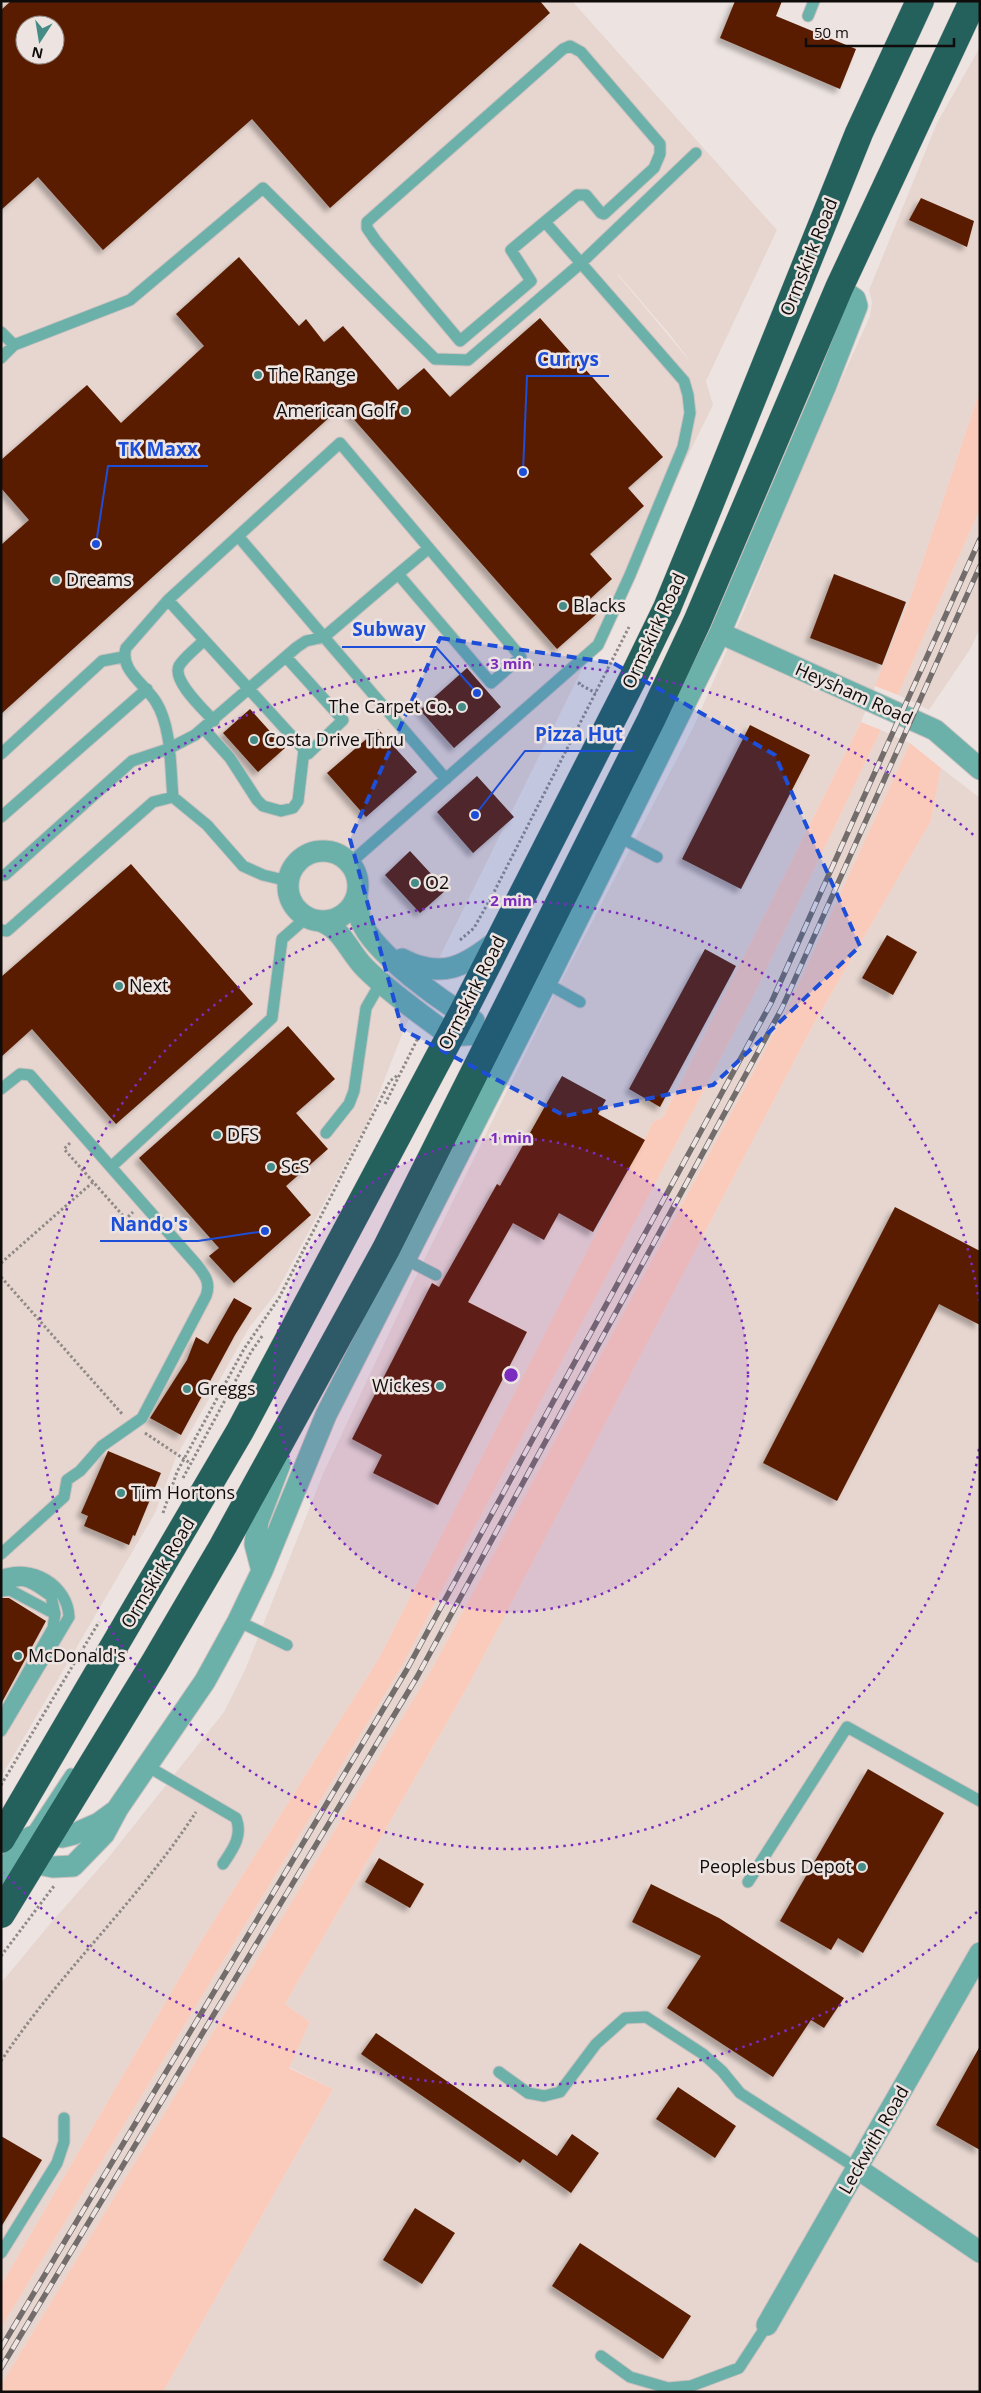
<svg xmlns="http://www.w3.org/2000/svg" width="981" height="2393" font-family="'Open Sans',sans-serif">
  <defs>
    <filter id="shadow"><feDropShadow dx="-4.5" dy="4.5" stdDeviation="2.5" flood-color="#0004"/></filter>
  </defs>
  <rect width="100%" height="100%" fill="#ede4e1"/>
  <!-- built -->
  <path fill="#e7d6d0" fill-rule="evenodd" d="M1,1H572L777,230L706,381L713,405L405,1027L369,1119L276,1293L249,1328L176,1457L155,1513L1,1777ZM25,25H55V55H25ZM618,274L671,336L693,365L618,275Z
    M980,47V390L910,599L861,722L663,1117L653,1122L379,1658L198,1946L1,2285V1983L49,1925L108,1858L224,1712L245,1670L323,1474L409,1291L555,993L693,728L743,613L812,444L870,316L872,302L869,290L937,123Z
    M980,509V628L971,648L929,710L898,695Z
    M881,730L910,743L784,1015L434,1665L1,2385V2328L402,1666L755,993Z
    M941,768L980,798V2392H163L333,2089L289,2067L310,2022L285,2004L469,1684L812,1027L931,821Z"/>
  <!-- green -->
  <path fill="#facbba" d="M980,390V509L898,695L875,686L910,599Z
    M861,722L881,730L755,993L402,1666L1,2328V2285L198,1946L379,1658L653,1122L663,1117Z
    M910,743L941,768L931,821L812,1027L469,1684L285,2004L310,2022L289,2068L333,2089L163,2392H1V2385L434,1665L784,1015Z"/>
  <!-- building -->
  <path fill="#5a1f06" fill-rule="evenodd" filter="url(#shadow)" d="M11,1H540L550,13L330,208L252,119L103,250L38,177L1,210V10ZM25,25H55V55H25Z
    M735,1H782L776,16L856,49L840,89L720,38Z
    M921,198L974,221L967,247L909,220Z
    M239,257L299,326L306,319L324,342L343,326L398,390L424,368L450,397L540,318L663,457L628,488L644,506L590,554L612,579L589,600L599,612L557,649L342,406L1,714V545L29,520L1,488V460L87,385L121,423L204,346L176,314Z
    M834,574L906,602L882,665L810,638Z
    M467,668L501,707L454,748L420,710Z
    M250,709L285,748L258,772L223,733Z
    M750,725L810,755L741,889L682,859Z
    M378,729L417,772L366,817L327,773Z
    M477,776L514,817L473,853L437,812Z
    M410,851L446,890L420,913L385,875Z
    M131,864L253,1004L116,1124L32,1029L1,1057V977Z
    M887,935L917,952L893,995L862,978Z
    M705,949L736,966L660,1107L629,1089Z
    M288,1026L335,1079L296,1113L328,1149L286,1186L311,1215L234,1283L209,1256L219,1248L139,1158Z
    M562,1076L606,1100L598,1114L645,1140L593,1232L559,1213L544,1240L513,1223L468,1302L527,1332L438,1505L373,1473L382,1455L352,1439L432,1283L439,1287L497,1184L500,1186Z
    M895,1207L980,1251V1325L939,1304L837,1501L763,1463Z
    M234,1298L252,1308L235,1335L181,1435L150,1418L187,1360L196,1337L208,1344Z
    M108,1451L161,1473L135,1536L133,1535L129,1545L84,1526L88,1516L81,1513Z
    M1,1598H9L46,1621L1,1704Z
    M868,1769L944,1813L863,1953L838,1938L831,1950L780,1921Z
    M379,1858L424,1884L410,1908L365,1882Z
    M651,1884L719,1918L844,1998L824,2028L811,2020L773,2077L667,2008L701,1956L632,1922Z
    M376,2033L557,2156L572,2134L599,2153L571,2193L523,2159L520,2163L361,2054Z
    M980,2046V2150L936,2125Z
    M678,2087L736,2126L715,2158L656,2119Z
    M1,2136L42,2160L1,2227Z
    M415,2208L455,2233L422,2284L383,2260Z
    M580,2243L691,2316L663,2359L552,2286Z"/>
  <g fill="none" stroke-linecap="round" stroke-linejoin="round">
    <!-- lane casing -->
    <g stroke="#c9c1bf" stroke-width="13">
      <path id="lane" d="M808,16L814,1
        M570,46L581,52L660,144V154L654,168L604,214L601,213L586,195H577L511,250L531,281L460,341L376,241L367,228V222L563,49Z
        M1,332L14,345
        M1,358L14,345L130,300L263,188L435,359L468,360L580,264L696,153
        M398,574L429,548
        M168,600L308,754L343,720L286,657
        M204,640C197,648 184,657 179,666C172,681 204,710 214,721
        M204,729L230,758L257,800L263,806L281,811L293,808L298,801L304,750
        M1,754L102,661L123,657
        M173,797C170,767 172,728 156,702C146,685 119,670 126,648L168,600L340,443L521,657L491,683L398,574L324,637L446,779
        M1,817L147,689
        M619,837L657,857
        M350,863L598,645L630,575L683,447L690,413L688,395L684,381L545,222
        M1,875H5L132,761L168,749L195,735L297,647L306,641L324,637L238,536
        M1,930L7,931L153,802L173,797L207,825L243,866L263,875L288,881
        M546,983L580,1002
        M1,1089L20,1074L30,1075L197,1265C205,1275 211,1283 206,1296L142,1418L102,1446L80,1471L67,1480L64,1497L1,1554
        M326,1133L349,1104L354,1091L366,1008L381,982
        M111,1167L272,1018L282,939L307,917
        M405,1259L436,1275
        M1,1576C31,1563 68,1585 69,1617L1,1731
        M1,1589C22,1572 33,1584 51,1596L55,1614L53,1628L8,1707L6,1717
        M1,1591L10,1590L55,1614
        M238,1621L287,1645
        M147,1766L236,1818C243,1836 233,1849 223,1864
        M3,1845L34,1830L71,1774
        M748,1882L847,1727L980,1801
        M499,2072L528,2093L544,2096L560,2092L596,2044L625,2018L646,2017L703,2054L722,2071L740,2093L858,2169
        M1,2253L57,2163L64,2142V2118
        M601,2356L630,2377L668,2388L691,2386L739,2368L767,2325"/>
    </g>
    <!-- street casing -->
    <g stroke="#c9c1bf" stroke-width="23">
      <path id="street" d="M720,633L935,730L980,769
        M288 886a35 35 0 1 1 70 0a35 35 0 1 1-70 0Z
        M357,898C358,905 359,914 361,921C374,954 443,1002 474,1021
        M320,921C343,929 348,951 365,968C390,993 421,1014 450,1036L493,1033
        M402,959C442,980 466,966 498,940
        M262,1571L255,1544L258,1521L280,1464
        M34,1863L53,1867L73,1866L104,1834L118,1808L205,1681L238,1621L262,1571L326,1415L546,983L720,633L826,385L857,306L855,299L839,288
        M1,1876L14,1856L49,1835L62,1837L74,1834L99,1823L114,1812
        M858,2169L980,2252
        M767,2325L980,1953"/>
    </g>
    <!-- highway casing -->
    <g stroke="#c9c1bf" stroke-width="29">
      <path id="highway" d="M1,1839L240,1431L462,1014L632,680L667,608L706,513L859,133L920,1
        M1,1914L155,1662L223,1546L386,1249L651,720L697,622L839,288L973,1"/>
    </g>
    <!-- path -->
    <path stroke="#8f8987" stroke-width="3" stroke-dasharray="2.5 2.5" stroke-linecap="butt" d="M580,682L579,684L596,693
      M460,940L474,928L493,894L629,627
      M385,1104L419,1036
      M70,1143L64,1149L126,1219L133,1212
      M1,1263L93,1182
      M1,1277L123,1415
      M145,1433L190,1463
      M183,1478L251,1352L263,1335
      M163,1513L177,1472L184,1459L244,1349L279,1298L390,1081L398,1075
      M1,1785L99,1622
      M1,1956L54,1886
      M1,2061C59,1973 138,1901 196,1812"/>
    <!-- lane -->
    <use href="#lane" stroke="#6cb0aa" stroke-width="11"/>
    <!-- street -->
    <use href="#street" stroke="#6cb0aa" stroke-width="21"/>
    <!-- highway -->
    <use href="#highway" stroke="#24605c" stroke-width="28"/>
    <!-- rail casing -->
    <g stroke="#726c6a" stroke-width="5.5">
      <path id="rail" d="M1,2348L406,1671L771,1003L980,539
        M1,2368L417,1677L782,1008L980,566"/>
    </g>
    <!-- rail -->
    <use href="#rail" stroke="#ede4e1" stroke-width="4" stroke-dasharray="11" stroke-linecap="butt"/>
  </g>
  <!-- marked area -->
  <path fill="#1d4ed8" fill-opacity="0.2" stroke="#1d4ed8" stroke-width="4" stroke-dasharray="10 6" stroke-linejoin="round" d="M440,638L613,663L775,755L860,946L713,1085L565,1116L402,1029L350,839Z"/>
  <!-- distance rings -->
  <circle cx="511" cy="1375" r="237" fill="#7b2cbf" fill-opacity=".12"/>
  <g fill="none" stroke="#7b2cbf" stroke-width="2.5" stroke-dasharray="2.5 5">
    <circle cx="511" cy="1375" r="237"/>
    <path d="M979 1449A474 474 0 1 1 979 1301"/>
    <path d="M977 1912A711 711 0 0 1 4 1873M4 877A711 711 0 0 1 977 838"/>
  </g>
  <!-- markers -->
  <g fill="#458c87" stroke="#ede4e1" stroke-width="2">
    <circle cx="258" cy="375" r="5"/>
    <circle cx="405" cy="411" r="5"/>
    <circle cx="56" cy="580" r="5"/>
    <circle cx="563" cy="606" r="5"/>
    <circle cx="462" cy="707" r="5"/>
    <circle cx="254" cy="740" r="5"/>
    <circle cx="415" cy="883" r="5"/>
    <circle cx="119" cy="986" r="5"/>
    <circle cx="217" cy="1135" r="5"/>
    <circle cx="271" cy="1167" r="5"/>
    <circle cx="440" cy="1386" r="5"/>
    <circle cx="187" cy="1389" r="5"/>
    <circle cx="121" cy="1493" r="5"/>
    <circle cx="18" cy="1656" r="5"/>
    <circle cx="862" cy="1867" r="5"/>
  </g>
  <g text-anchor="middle" stroke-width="5" stroke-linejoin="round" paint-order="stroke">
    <!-- street labels -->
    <g font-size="18" fill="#0f0c0b" stroke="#ede4e1">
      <text transform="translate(809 257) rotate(-68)" y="6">Ormskirk Road</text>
      <text transform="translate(654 631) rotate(-65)" y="6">Ormskirk Road</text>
      <text transform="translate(854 694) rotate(24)" y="6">Heysham Road</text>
      <text transform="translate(472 993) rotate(-63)" y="6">Ormskirk Road</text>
      <text transform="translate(158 1573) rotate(-59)" y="6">Ormskirk Road</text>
      <text transform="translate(874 2140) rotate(-60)" y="6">Leckwith Road</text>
    </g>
    <!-- poi labels -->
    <g font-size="18" fill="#0f0c0b" stroke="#ede4e1" text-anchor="start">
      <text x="268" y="381">The Range</text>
      <text x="395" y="417" text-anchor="end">American Golf</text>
      <text x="66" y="586">Dreams</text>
      <text x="573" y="612">Blacks</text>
      <text x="452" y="713" text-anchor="end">The Carpet Co.</text>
      <text x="264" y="746">Costa Drive Thru</text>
      <text x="425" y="889">O2</text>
      <text x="129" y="992">Next</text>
      <text x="227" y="1141">DFS</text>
      <text x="281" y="1173">ScS</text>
      <text x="430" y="1392" text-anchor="end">Wickes</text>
      <text x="197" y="1395">Greggs</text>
      <text x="131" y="1499">Tim Hortons</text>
      <text x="28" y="1662">McDonald's</text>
      <text x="852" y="1873" text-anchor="end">Peoplesbus Depot</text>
    </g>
  </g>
  <circle cx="511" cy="1375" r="8" fill="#7b2cbf" stroke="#ede4e1" stroke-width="2.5"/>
  <g font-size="15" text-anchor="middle" font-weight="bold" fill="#7b2cbf" stroke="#ede4e1" stroke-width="5" stroke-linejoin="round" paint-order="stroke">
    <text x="511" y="669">3 min</text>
    <text x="511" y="906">2 min</text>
    <text x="511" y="1143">1 min</text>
  </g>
  <!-- callouts -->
  <path fill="none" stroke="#1d4ed8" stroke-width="2" d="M523 472L527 376H609M96 544L108 466H208M477 693L436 647H342M475 815L525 751H633M265 1231L198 1241H100"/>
  <g fill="#1d4ed8" stroke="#ede4e1" stroke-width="2">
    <circle cx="523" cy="472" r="5"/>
    <circle cx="96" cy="544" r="5"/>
    <circle cx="477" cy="693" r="5"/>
    <circle cx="475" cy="815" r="5"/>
    <circle cx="265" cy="1231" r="5"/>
  </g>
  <g font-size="19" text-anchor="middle" font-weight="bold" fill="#1d4ed8" stroke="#ede4e1" stroke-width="5" stroke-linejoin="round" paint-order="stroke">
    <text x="568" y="366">Currys</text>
    <text x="158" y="456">TK Maxx</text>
    <text x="389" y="636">Subway</text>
    <text x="579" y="741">Pizza Hut</text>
    <text x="149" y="1231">Nando's</text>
  </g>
  <!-- border -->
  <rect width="981" height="2393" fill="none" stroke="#0f0c0b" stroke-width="5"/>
  <!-- north arrow -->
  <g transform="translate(40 40) rotate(192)"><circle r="24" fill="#ede4e1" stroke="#948e8b"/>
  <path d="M0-4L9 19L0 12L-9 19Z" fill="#458c87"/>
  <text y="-8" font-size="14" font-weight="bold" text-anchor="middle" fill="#0f0c0b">N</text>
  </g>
  <!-- scale -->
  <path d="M806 38v8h148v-8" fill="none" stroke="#0f0c0b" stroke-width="2.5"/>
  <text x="814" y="38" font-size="15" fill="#0f0c0b" stroke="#ede4e1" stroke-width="4" paint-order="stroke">50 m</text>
</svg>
